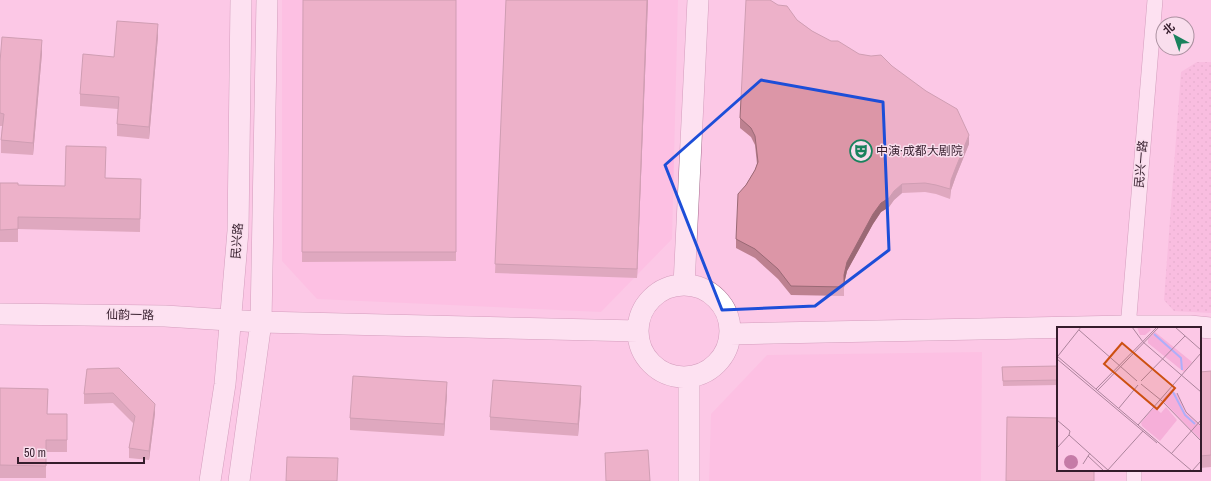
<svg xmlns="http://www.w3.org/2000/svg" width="1211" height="481" font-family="'Archivo Narrow','Noto Sans SC',sans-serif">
  <defs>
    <pattern id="park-dots" width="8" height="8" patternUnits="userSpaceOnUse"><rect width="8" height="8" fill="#f6afd9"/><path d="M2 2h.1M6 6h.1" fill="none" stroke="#d496ba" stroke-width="1.8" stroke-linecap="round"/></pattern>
  </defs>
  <rect width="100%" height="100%" fill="#fcc8e6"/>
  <!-- built -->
  <path fill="#feb7e0" d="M282,0H678L672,239L601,312L317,299L282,261Z
    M982,352L981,481H709L711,414L767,355Z"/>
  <!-- park -->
  <path fill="url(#park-dots)" d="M1197,62H1211V313L1174,311L1164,300L1181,72Z"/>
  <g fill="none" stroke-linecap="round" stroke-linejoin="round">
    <!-- street casing -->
    <g stroke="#a56a8d" stroke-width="16">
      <path id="street" d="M1128,328L1155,0
        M1134,470V481"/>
    </g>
    <!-- secondary casing -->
    <g stroke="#a56a8d" stroke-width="22">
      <path id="secondary" d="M684,285L698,0
        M638 331a46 46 0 1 1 92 0a46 46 0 1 1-92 0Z
        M0,314L165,316L261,322L638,331
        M730,334L1127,326H1190L1211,328
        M689,377V481
        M210,481L225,384L238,231L241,0
        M239,481L261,322L267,0"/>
    </g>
    <!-- street -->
    <use href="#street" stroke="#fff" stroke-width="15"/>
    <!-- secondary -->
    <use href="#secondary" stroke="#fff" stroke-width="21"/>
  </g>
  <!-- wall -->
  <path fill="#bd8190" d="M303,0H456V261L302,262Z
    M506,0H648L637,278L495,273Z
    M797,20L969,144L956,176L951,190L950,199L936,194L925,192L902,193L894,200L889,207L881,212L873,224L847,271L844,284V296L791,295L778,279L755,258L736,248V239L746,185L755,170L757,164L755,145L751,137L740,128V118Z
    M158,36L149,139L117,136V124L118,109L80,106V94L114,57Z
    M42,53L33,155L1,153V140L2,126H0V62Z
    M105,178L141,179L140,232L18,229V242H0V183L18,185L65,186Z
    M1058,366V385L1003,386L1002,367Z
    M87,369L155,413L149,460L129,458V448L134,424L113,403L84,404V394Z
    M1211,371V467L1200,468V372Z
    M0,388L47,414H67V452H46V478H0Z
    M447,394L444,436L350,430V418Z
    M581,398L578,436L490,430V417Z"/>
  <!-- shaded-wall -->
  <path fill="#9a6975" d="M647,0H648L637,278V269Z
    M158,24V36L149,139V127Z
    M42,40V53L33,155V143Z
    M969,135V144L956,176L951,190L950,199L951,180L956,167Z
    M902,184V193L894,200L889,207L881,212L873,224L847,271L844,284V296V275L847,262L873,214L881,203Z
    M447,382V394L444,436V424Z
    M581,386V398L578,436V424Z
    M155,404V413L149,460V451Z"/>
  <!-- building -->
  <path fill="#dc96a7" stroke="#9a6975" d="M303,0H456V252H302Z
    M506,0H647L637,269L495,264Z
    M746,0H770L778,5L787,6L797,20L812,31L831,41H838L859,54L871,56L881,55L892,66L926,91L957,109L969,135L956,167L951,180L950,189L936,185L925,183L902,184L894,191L889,198L881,203L873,214L847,262L844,275V287L791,286L778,269L755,249L736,239L738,194L746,185L755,170L758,162L755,136L751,128L740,118Z
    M117,21L158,24L149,127L117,124L119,97L80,94L83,54L114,57Z
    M2,37L42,40L33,143L1,140L4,114L0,113V62Z
    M66,146L106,147L105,178L141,179L140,219L18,217V229L0,230V183H18V185L65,186Z
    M1058,366V380L1003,381L1002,367Z
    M119,368L155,404L149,451L129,448L135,416L113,393L84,394L87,369Z
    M1211,371V455L1200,456V372Z
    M353,376L447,382L444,424L350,418Z
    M493,380L581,386L578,424L490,417Z
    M0,388L48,389L47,414H67V440H46V466L0,465Z
    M1007,417L1058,418V470H1094V481H1006Z
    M648,450L650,481H606L605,453Z
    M287,457L338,458L337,481H286Z"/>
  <!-- marked area -->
  <path d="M0 0H1211V481H0ZM761,80L883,102L889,250L815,306L722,310L665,165Z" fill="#fcc8e6" fill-opacity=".55" fill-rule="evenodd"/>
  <path fill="none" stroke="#1d4ed8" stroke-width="3" stroke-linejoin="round" d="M761,80L883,102L889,250L815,306L722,310L665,165Z"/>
  <!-- icons -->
  <defs>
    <g id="theatre-ring" transform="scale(1.15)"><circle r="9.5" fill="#f9deed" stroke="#1a825d" stroke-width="1.5"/><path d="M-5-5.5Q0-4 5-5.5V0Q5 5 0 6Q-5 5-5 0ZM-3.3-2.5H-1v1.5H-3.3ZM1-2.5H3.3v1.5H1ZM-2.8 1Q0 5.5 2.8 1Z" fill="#1a825d"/></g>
  </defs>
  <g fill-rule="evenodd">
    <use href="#theatre-ring" x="861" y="151"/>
  </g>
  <g text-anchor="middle" stroke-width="3" stroke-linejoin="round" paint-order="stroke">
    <!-- poi labels -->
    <g font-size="12" fill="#351d2c" stroke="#f9deed" text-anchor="start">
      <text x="876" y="155">中演·成都大剧院</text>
    </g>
    <!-- street labels -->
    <g font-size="12" fill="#351d2c" stroke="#f9deed">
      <text transform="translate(1141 164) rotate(-85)" y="4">民兴一路</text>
      <text transform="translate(237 241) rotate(-86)" y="4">民兴路</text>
      <text transform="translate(130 315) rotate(1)" y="4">仙韵一路</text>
    </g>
  </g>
  <!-- overview -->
  <g transform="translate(1057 327)">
    <rect width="144" height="144" fill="#fcc8e6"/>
    <path d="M7 135a7 7 0 1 1 14 0a7 7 0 1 1-14 0Z" fill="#c57ba7"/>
    <path d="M80,0H92L94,3L88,8H83ZM98,5L135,35L127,45L91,16V12ZM114,63L121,68L128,85L144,100V113L105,73ZM97,80L104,86L109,80L120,93L103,114L85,99L84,96Z" fill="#f6afd9"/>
    <path fill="none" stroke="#aeaefa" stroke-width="2" d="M97,7L124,31L125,43M116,65L128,88L138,97"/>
    <path fill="none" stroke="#ac849c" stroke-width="1" d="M75,0L86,15L144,65M118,0L144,23M22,3L80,54M0,29L135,144M1,29L24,0M0,32L100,116M84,54L128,9M84,57L105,74L144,114M39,62L100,0M40,64L102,0M120,66L129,85L144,99M62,81L81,58M0,93L13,104L12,108L52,144M81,98L144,26M0,121L12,108M114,127L144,93M31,129L47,144M26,137L33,126M50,144L86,104M135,144L144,134"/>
    <path fill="#cd5011" fill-opacity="0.15" stroke="#cd5011" stroke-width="2" d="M65,16L118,61L100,82L47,37Z"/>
    <rect width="144" height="144" fill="none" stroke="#351d2c" stroke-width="2"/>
  </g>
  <!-- north arrow -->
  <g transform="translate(1175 36) rotate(320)"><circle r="19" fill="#f9deed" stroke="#ab91a0"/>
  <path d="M0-3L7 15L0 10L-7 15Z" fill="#1a825d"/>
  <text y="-6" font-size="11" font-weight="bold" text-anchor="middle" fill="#351d2c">北</text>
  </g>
  <!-- scale -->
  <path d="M18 457v6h126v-6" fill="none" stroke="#351d2c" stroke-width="2"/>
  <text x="24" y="457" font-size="12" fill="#351d2c" stroke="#f9deed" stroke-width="3" paint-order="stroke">50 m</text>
</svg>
